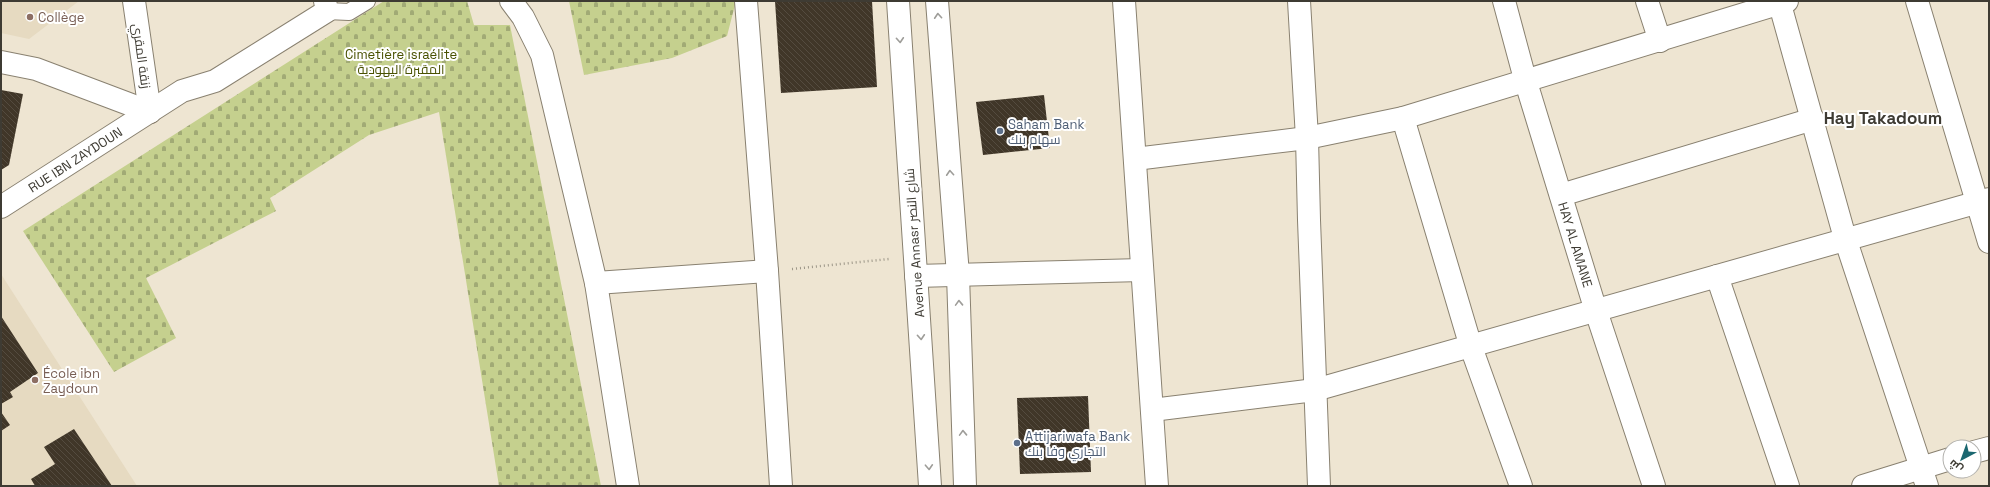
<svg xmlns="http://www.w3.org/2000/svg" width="1990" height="487" font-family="'Space Grotesk',Cairo,sans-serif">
  <defs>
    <pattern id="cemetery-stones" width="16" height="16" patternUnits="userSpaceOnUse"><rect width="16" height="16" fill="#c5d08e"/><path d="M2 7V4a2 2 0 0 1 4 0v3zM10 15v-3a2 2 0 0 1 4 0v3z" fill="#a1aa75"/></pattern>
    <pattern id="building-back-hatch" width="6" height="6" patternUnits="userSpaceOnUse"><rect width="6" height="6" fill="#403628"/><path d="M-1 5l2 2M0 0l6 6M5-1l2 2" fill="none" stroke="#544b3f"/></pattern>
  </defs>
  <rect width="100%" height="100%" fill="#eee5d2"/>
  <!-- built -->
  <path fill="#e6dac1" d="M1,1H79L29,39L1,33Z
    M1,274L137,486H1Z"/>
  <!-- cemetery -->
  <path fill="url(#cemetery-stones)" d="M384,1H467L474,25H510L601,486H499L439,112L369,135L270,198L276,211L146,278L176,338L114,372L23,231Z
    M569,1H736L727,36L672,58L584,75Z"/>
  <!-- building -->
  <path fill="url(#building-back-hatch)" d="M775,1H872L877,87L781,93Z
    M1,90L23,94L9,165L1,170Z
    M1044,95L1050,148L983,155L976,102Z
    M1,316L38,373L10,392L13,397L1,404Z
    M1088,396L1091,472L1020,474L1017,398Z
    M1,412L10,425L1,431Z
    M74,429L112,486H35L31,479L55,464L44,447Z"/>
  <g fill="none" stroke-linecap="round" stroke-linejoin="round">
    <!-- lane casing -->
    <g stroke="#898170" stroke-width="18">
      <path id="lane" d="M327,11L349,12L367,1"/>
    </g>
    <!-- street casing -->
    <g stroke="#898170" stroke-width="24">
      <g id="street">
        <path d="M134,1L150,112"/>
        <path d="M511,1L523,17L542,55L596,283L628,486"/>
        <path d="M746,1L767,271L781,486"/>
        <path d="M1124,1L1157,486"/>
        <path d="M1299,1L1307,138L1309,220L1319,486"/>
        <path id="s1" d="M1504,1L1525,79L1596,311L1654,486"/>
        <path d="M1647,1L1660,41"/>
        <path d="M1779,1L1845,238L1927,486"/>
        <path d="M1917,1L1989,242"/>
        <path d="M1,62L36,69L150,112"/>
        <path d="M1403,118L1471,347L1521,486"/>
        <path d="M1135,159L1307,138L1403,118L1787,1"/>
        <path d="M1561,195L1813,119"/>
        <path id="s2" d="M1,207L182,91L215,81L327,11L325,1"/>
        <path d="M916,276L1142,270"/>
        <path d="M1717,276L1788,486"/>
        <path d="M596,283L767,271"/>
        <path d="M1152,410L1315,390L1989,199"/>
        <path d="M1974,452L1989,448"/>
        <path d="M1863,486L1950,459"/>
      </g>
    </g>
    <!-- secondary casing -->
    <g stroke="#898170" stroke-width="24">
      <path id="secondary" d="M898,1L930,486
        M937,1L958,275L965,486"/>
    </g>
    <!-- path -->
    <path stroke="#9b9587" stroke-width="2.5" stroke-dasharray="1 3" stroke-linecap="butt" d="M792,269L889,259"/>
    <!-- lane -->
    <use href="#lane" stroke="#fff" stroke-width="16"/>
    <!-- street -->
    <use href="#street" stroke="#fff" stroke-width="22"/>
    <!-- secondary -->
    <use href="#secondary" stroke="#fff" stroke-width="22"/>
  </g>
  <!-- one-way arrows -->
  <defs><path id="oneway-chevron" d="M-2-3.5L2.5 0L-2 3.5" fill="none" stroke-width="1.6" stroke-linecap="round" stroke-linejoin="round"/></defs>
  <g stroke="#9e9d99">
    <use href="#oneway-chevron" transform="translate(938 16) rotate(-94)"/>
    <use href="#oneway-chevron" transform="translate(900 40) rotate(86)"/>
    <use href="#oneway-chevron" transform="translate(950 173) rotate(-94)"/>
    <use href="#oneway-chevron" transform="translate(959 303) rotate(-92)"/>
    <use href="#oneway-chevron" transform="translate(921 337) rotate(86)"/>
    <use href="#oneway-chevron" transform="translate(963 433) rotate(-92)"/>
    <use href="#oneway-chevron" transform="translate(929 467) rotate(87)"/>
  </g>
  <!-- markers -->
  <g fill="#8d6e63" stroke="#fff" stroke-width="1.5">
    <circle cx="30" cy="17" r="4"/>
    <circle cx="35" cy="380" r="4"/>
  </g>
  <g fill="#5c6f8a" stroke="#fff" stroke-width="1.5">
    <circle cx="1000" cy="131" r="4"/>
    <circle cx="1017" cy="443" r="4"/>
  </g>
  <g text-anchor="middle" stroke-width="4" stroke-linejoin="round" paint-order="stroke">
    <!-- education labels -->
    <g font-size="13" fill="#785e54" stroke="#fff" text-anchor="start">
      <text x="38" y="22">Collège</text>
      <text x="43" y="378">École ibn<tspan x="43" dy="15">Zaydoun</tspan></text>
    </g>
    <!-- park labels -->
    <g font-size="13" fill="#495100" stroke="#fff">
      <text x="401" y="59">Cimetière israélite<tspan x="401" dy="15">المقبرة اليهودية</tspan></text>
    </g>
    <!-- street labels -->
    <g font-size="13" fill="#3e3b33" stroke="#fff">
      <text transform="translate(142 56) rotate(82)" y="5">زنقة المقري</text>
      <text dy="5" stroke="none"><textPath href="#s2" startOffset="88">RUE IBN ZAYDOUN</textPath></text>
      <text transform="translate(914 243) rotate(-94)" y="5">Avenue Annasr شارع النصر</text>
      <text dy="5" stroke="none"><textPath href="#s1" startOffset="254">HAY AL AMANE</textPath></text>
    </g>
    <!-- service labels -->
    <g font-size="13" fill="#4e5e75" stroke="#fff" text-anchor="start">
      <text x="1008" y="129">Saham Bank<tspan x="1008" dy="15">سهام بنك</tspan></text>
      <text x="1025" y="441">Attijariwafa Bank<tspan x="1025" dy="15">التجاري وفا بنك</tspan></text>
    </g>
    <!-- district labels -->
    <g font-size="17" font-weight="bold" fill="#3e3b33" stroke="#fff">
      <text x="1883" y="124">Hay Takadoum</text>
    </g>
  </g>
  <!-- border -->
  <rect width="1990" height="487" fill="none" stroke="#3e3b33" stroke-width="4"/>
  <!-- north arrow -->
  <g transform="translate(1962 459) rotate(221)"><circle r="19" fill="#ffffff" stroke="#b2b1ad"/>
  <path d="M0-3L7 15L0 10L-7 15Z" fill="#1b6770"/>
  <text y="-6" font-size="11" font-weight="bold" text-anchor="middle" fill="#3e3b33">ش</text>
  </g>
</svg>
